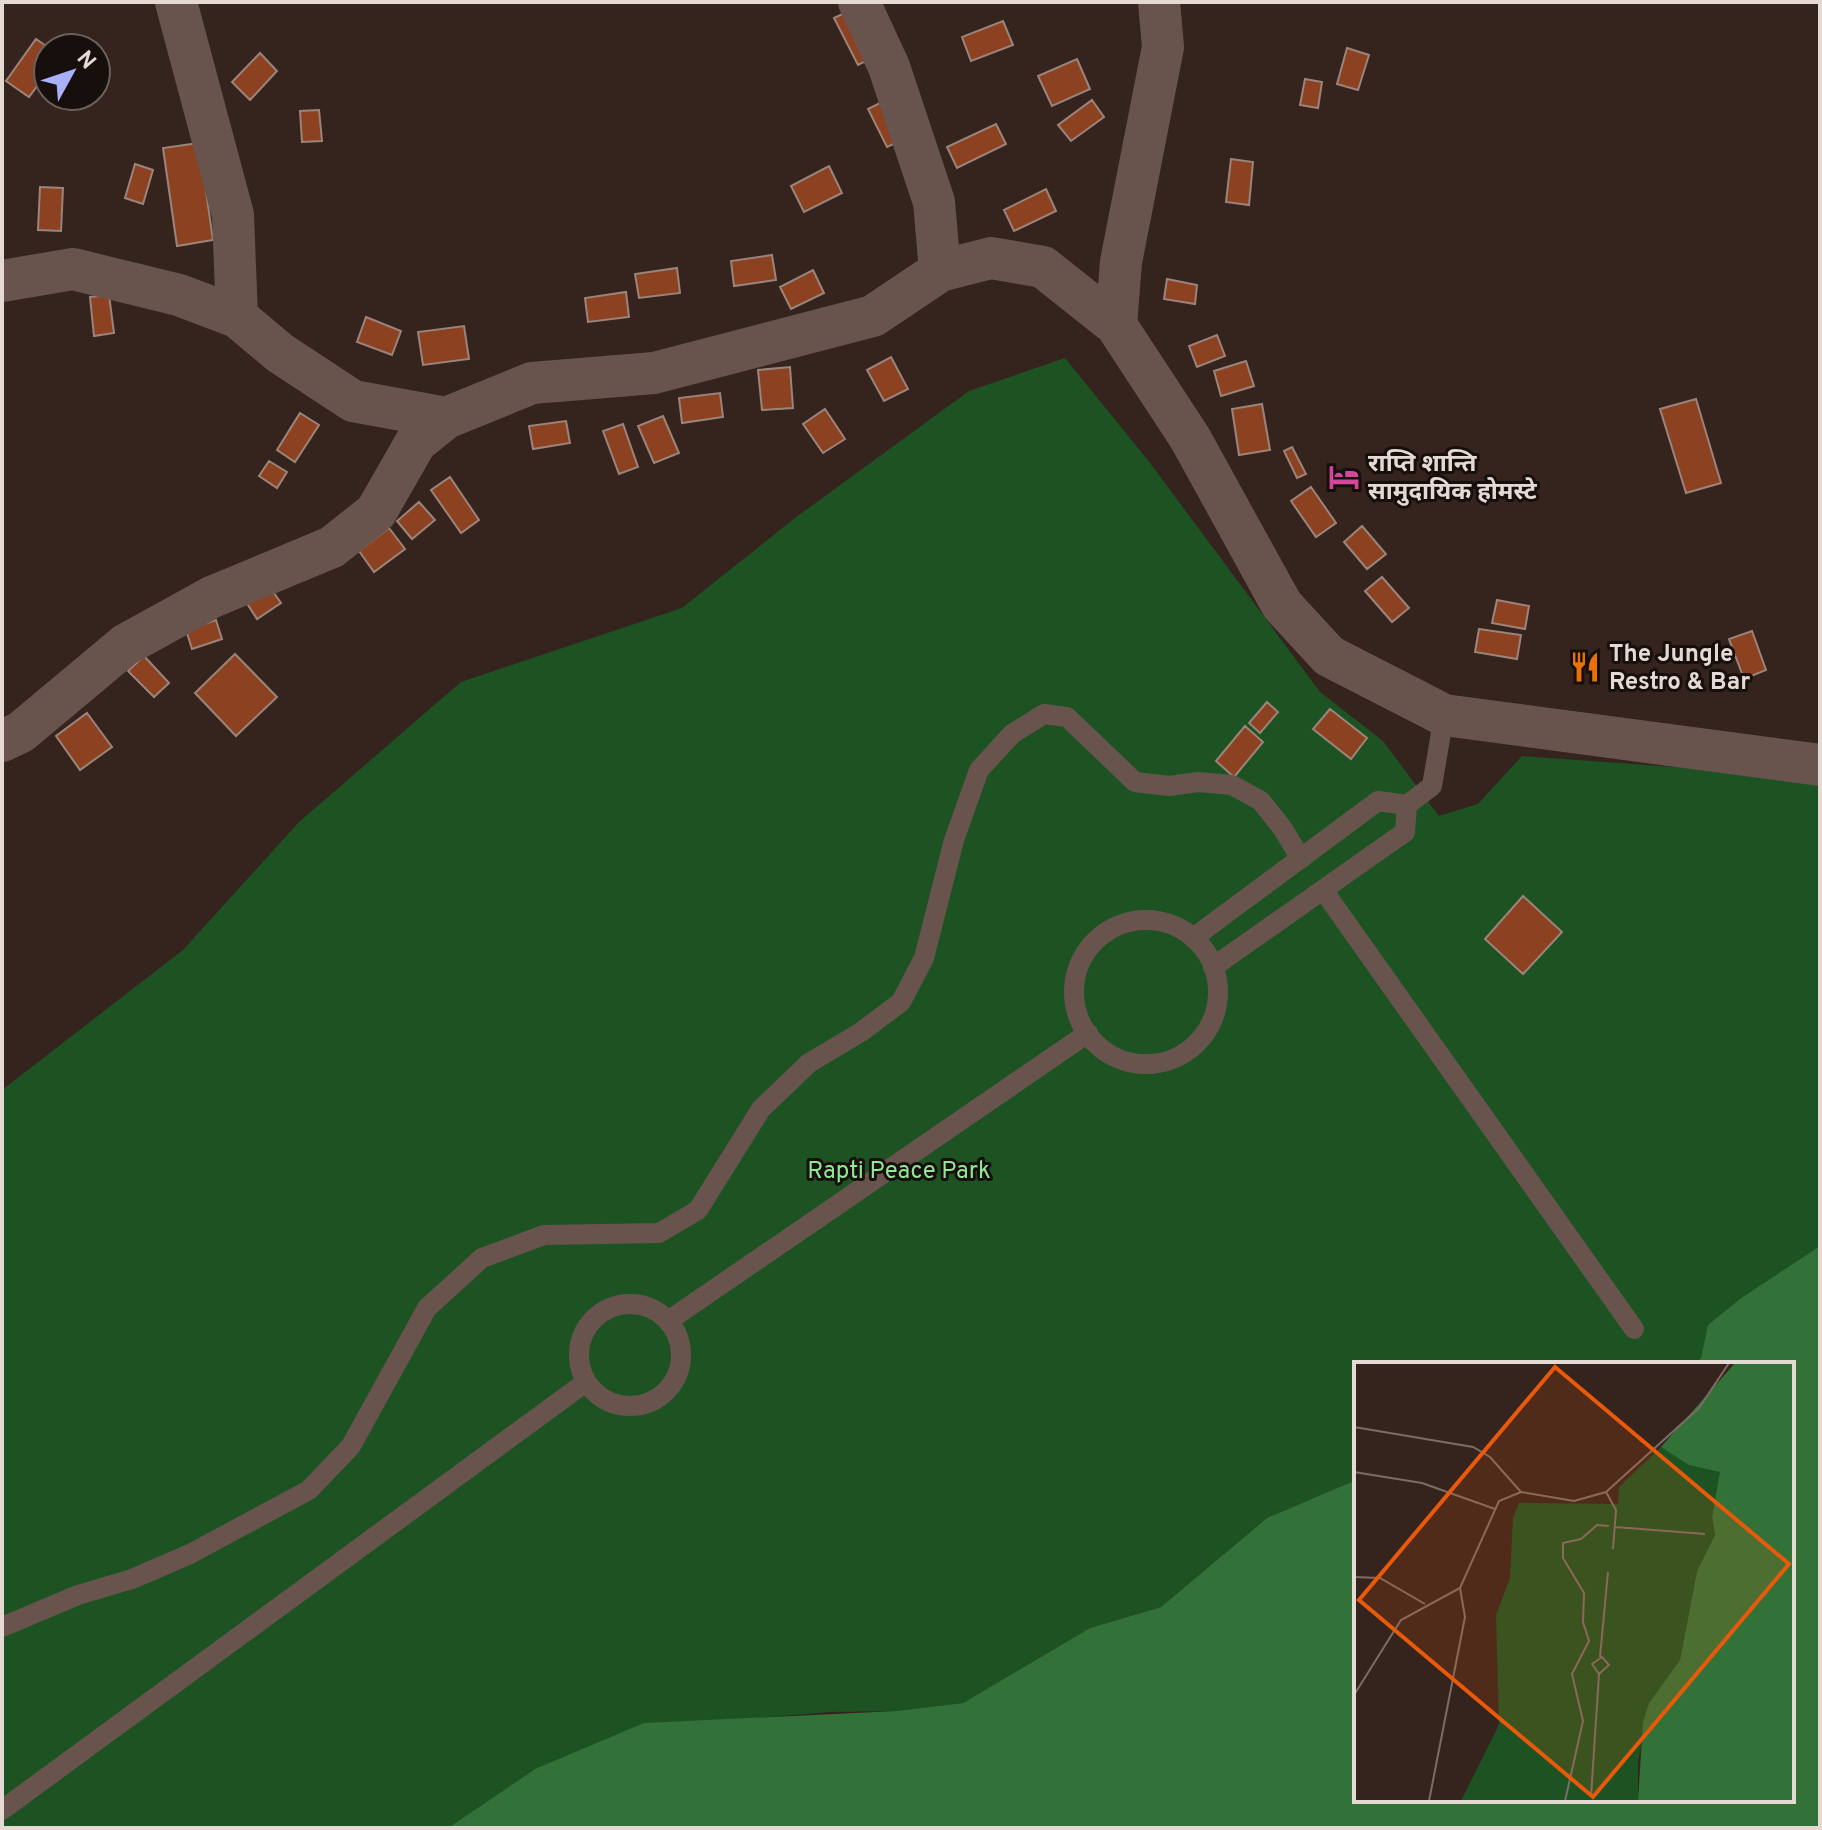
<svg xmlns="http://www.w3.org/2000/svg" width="1822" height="1830" font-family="Overpass,'Noto Sans Devanagari',sans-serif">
  <rect width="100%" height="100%" fill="#35241d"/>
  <!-- green -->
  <path fill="#1d5323" d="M1065,358L1150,463L1320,692L1383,741L1439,816L1478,804L1522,756L1758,773L1820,786V1246L1709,1324L1701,1358L1694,1364H1356V1480L1267,1518L1161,1607L1090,1628L963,1703L896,1711L829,1712L746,1719L535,1769L448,1828H2V1090L183,950L299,822L461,682L682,608L795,518L969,391Z"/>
  <!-- forest -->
  <path fill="#327238" d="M1820,1246V1828H448L535,1769L644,1723L896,1711L963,1703L1090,1628L1161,1607L1267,1518L1356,1480V1800H1792V1364H1694L1701,1358L1708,1325L1740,1299Z"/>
  <!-- building -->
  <path fill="#8c4121" stroke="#9a847b" stroke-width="2" d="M857,7L880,54L858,65L834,18Z
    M1003,21L1013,45L971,61L962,37Z
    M36,39L49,48L48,71L29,97L6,81Z
    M1347,48L1369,55L1358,90L1337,84Z
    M260,53L277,71L250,100L232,82Z
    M1077,59L1090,89L1052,106L1038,76Z
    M1305,79L1322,82L1318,108L1300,105Z
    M892,97L911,136L887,147L868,109Z
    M1092,100L1104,117L1071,141L1058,125Z
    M319,110L322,141L302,142L300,111Z
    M996,124L1006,144L957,168L947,147Z
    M199,143L213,240L177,246L163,148Z
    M1231,159L1253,162L1249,205L1226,202Z
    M135,164L153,170L143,204L125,198Z
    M829,166L842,193L804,212L791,186Z
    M40,187L63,188L61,231L38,230Z
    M1046,189L1056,211L1014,231L1004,210Z
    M772,255L776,280L734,286L731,261Z
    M677,268L680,293L639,298L635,274Z
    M813,270L824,293L791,309L780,287Z
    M1167,279L1197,285L1195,304L1164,299Z
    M626,292L629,317L588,322L585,298Z
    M109,295L114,333L94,336L90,297Z
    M366,317L401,331L392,355L357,342Z
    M464,326L469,359L423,365L418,332Z
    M1217,335L1225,356L1197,367L1189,346Z
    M891,357L908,389L884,401L867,370Z
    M1246,361L1254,386L1221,396L1214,371Z
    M790,367L793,408L762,410L758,370Z
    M720,393L723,417L682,423L679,398Z
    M1696,399L1721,483L1686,493L1660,409Z
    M1262,404L1270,450L1239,455L1232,409Z
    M825,409L845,439L823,453L803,424Z
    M300,413L319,425L295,462L277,450Z
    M663,416L679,453L654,463L638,426Z
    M566,421L570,443L533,449L529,426Z
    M623,424L638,467L619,474L603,431Z
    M1292,447L1306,474L1297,478L1284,451Z
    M269,461L287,472L277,488L259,476Z
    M450,477L479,520L461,533L431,490Z
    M1311,487L1336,523L1316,537L1291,501Z
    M419,502L435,520L412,539L397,521Z
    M1362,526L1386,554L1367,569L1344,542Z
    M389,528L405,549L374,572L359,551Z
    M1382,577L1409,608L1392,622L1365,591Z
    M269,586L281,603L257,619L246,602Z
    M1497,600L1529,606L1525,629L1492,623Z
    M216,620L222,639L192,649L186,630Z
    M1479,629L1521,635L1517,659L1475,652Z
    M1752,631L1766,670L1744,679L1729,639Z
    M235,654L277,697L236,736L195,693Z
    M144,656L169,683L154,697L128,671Z
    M1267,702L1278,712L1260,733L1249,723Z
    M1330,709L1367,738L1351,759L1313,729Z
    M87,713L112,747L80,770L56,736Z
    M1245,726L1263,742L1234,777L1216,761Z
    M1523,896L1562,932L1523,974L1485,939Z"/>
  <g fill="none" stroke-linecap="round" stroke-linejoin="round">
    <!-- lane -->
    <path stroke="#68544c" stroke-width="20" d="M1323,890L1634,1329
      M1074 992a72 72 0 1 1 144 0a72 72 0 1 1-144 0Z
      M1193,938L1378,801L1407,805L1432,786L1444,715
      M1213,967L1405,832L1407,805
      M579 1355a51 51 0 1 1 102 0a51 51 0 1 1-102 0Z
      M668,1321L1088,1033
      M2,1627L78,1595L132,1579L190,1554L309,1490L351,1446L427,1308L482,1258L544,1235L659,1233L698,1210L761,1109L809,1063L861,1032L901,1002L924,958L954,840L979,770L1012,734L1044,714L1067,717L1135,782L1169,786L1198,782L1232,785L1261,801L1283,829L1301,859
      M2,1810L586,1382"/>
    <!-- street -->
    <path stroke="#68544c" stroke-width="42" d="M176,2L233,215L237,317
      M859,2L889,67L934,202L940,271
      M2,281L73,269L179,295L237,317L280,353L353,401L446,418L532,383L654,373L873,316L940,271L991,258L1043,267L1116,325L1190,438L1282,605L1329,656L1444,715L1820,765
      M1116,325L1121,262L1163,47L1159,2
      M2,741L21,732L125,645L212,597L332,547L376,512L416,442L446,418"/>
  </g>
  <!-- icons -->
  <defs>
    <g id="hotel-bare" transform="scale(2.4)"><path d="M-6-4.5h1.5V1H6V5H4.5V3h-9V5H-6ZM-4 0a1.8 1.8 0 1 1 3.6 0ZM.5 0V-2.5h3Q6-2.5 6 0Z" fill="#d1479c" stroke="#170f0c" stroke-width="2.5" paint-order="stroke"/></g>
    <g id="restaurant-bare" transform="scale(2.4)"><path d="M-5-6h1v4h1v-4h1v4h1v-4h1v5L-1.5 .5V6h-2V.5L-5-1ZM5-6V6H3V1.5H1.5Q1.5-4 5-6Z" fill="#e8710a" stroke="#170f0c" stroke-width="2.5" paint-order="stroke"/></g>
  </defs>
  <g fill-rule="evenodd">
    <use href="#hotel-bare" x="1344" y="477"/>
    <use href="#restaurant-bare" x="1585" y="667"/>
  </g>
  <g text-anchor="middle" stroke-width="6" stroke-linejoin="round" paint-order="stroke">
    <!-- poi labels -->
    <g font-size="24" font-weight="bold" fill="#e5d9d4" stroke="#170f0c" text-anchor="start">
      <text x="1368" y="471">राप्ति शान्ति<tspan x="1368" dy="28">सामुदायिक होमस्टे</tspan></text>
      <text x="1609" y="661">The Jungle<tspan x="1609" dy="28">Restro &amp; Bar</tspan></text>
    </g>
    <!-- park labels -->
    <g font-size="24" fill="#90e795" stroke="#170f0c">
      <text x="899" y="1178">Rapti Peace Park</text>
    </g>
  </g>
  <!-- overview -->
  <g transform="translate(1354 1362)">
    <rect width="440" height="440" fill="#35241d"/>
    <path d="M307,85L367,110L358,155L361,173L343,209L326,298L295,341L284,400V439H107L145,363L142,253L156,216L159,156L165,141L264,142L265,125Z" fill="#1d5323"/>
    <path d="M381,1H440V439H284L289,360L295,341L326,298L343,209L361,173L358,155L366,110L335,103L307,85Z" fill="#327238"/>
    <path fill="none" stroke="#7b6c66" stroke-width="2" d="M0,65L119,85L136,95L167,130M0,110L68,121L141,147M252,130L262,148L259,187M261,165L351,172M0,215L26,216L71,242M246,295L254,210M0,333L47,258L106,226L145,139L167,130L220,139L252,130L345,46L375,1M237,435L245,312L238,302L248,295L255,303L245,312M75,439L111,255L106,226M211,439L229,359L218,312L235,279L229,260L230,231L209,196V181L227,177L243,163L255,164"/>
    <path fill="#e8590c" fill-opacity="0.15" stroke="#e8590c" stroke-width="4" d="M201,5L435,202L239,435L5,238Z"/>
    <rect width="440" height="440" fill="none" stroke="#e5d9d4" stroke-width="4"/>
  </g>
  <!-- border -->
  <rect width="1822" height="1830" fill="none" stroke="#e5d9d4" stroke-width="8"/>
  <!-- north arrow -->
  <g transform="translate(72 72) rotate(50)"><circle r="38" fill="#170f0c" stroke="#69605c" stroke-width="2"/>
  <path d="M0-6L14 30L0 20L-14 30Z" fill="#a8b0fc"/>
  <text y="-12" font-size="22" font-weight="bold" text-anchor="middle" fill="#e5d9d4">N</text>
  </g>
</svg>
